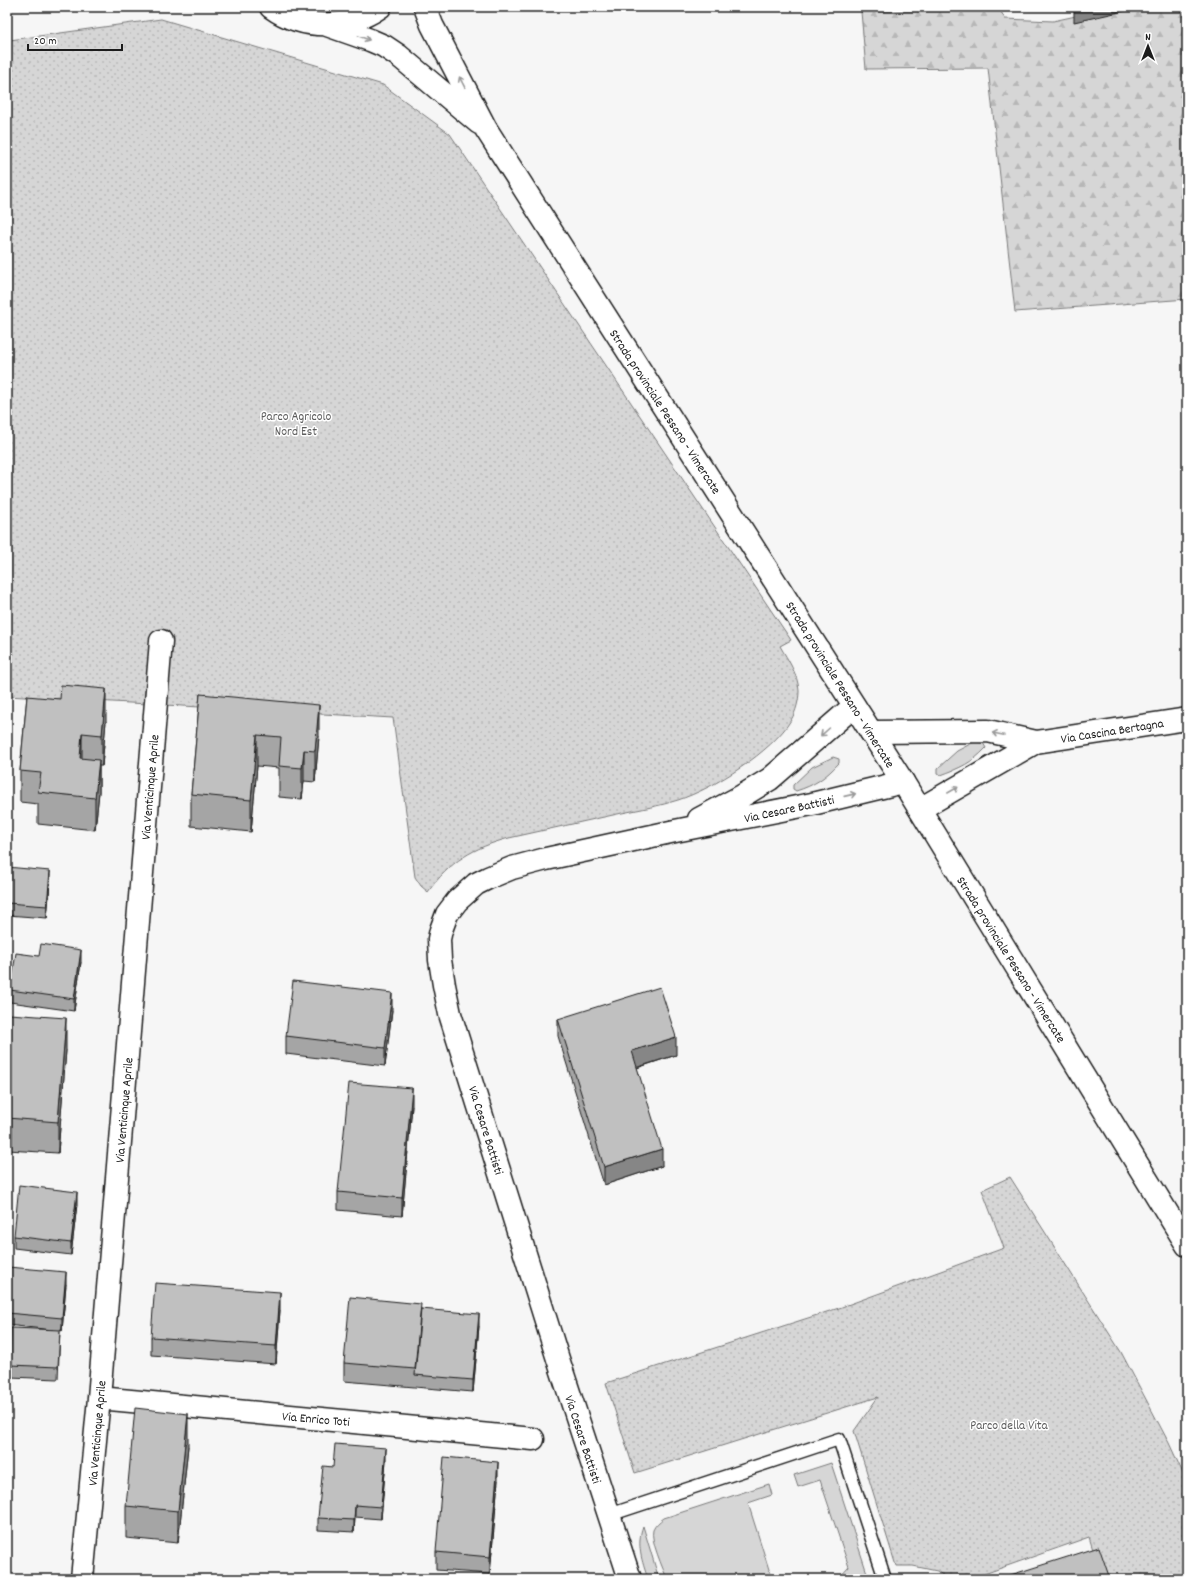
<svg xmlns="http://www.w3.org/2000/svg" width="1194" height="1586" font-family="Dekko,sans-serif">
  <defs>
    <pattern id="forest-firs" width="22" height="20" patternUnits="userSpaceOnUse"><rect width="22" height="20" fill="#d6d6d6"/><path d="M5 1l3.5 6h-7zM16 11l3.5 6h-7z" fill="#b7b7b7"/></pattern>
    <pattern id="park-dots" width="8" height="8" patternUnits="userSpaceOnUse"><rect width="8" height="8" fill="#d6d6d6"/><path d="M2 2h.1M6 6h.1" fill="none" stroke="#b7b7b7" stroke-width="1.8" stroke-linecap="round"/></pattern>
  </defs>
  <rect width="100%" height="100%" fill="#f6f6f6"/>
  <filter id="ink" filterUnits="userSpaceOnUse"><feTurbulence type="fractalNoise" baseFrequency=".025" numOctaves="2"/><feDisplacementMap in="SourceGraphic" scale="8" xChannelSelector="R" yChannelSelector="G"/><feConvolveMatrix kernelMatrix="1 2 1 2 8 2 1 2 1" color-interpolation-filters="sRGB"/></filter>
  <g filter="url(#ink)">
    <!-- grass -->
    <path fill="#d6d6d6" stroke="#797979" d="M974,742L983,743L986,748C972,763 960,768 941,775L938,773V768L957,751Z
      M833,757L839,759V763C825,778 815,785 796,791L793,789V785L812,767Z
      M831,1463L867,1573L859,1579H838L849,1567L820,1480L798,1487L794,1475Z
      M769,1484L772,1495L748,1503L772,1579H667C663,1568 650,1540 653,1530C655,1525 660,1521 664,1518Z
      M643,1526L659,1579H648C642,1561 636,1545 643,1526Z"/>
    <!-- forest -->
    <path fill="url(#forest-firs)" stroke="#797979" d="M1117,7H1187V299L1015,312L988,68L866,69L861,12L999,8L1005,19L1053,21Z"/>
    <!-- park -->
    <path fill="url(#park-dots)" stroke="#797979" d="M161,19L383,85L450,134L791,640L780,646C788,660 798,674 799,691C799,700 796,712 791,720C773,751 713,789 678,800C660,806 641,809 622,813C584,821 547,830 509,838C473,848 450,861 428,892L421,886L415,877L393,718L7,696V26L10,40Z
      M1010,1177L1121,1352L1169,1443L1187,1482V1579H1102L1089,1537L970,1579H948L937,1571L913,1566H896L854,1431L878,1397L635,1473L606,1383L839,1308L1004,1248L982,1190Z"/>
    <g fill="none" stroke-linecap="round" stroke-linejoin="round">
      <!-- lane casing -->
      <g stroke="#1c1c1c" stroke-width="15">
        <path id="lane" d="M609,1515L839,1439L885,1579"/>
      </g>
      <!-- street casing -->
      <g stroke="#1c1c1c" stroke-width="25">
        <path id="street" d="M871,732L988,731L1036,742L1187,719
          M920,809L1036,742
          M699,819L742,796L770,779L854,706
          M99,1398L533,1439
          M82,1579L99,1398L161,641
          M630,1579L558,1359L450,1014L444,985L440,960L439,939L441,930L447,914L457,901L476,884L488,878L512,868L546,859L675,831L812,804L903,782"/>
      </g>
      <!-- secondary casing -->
      <g stroke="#1c1c1c" stroke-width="25">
        <path id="secondary" d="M271,7C303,30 347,30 380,7
          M425,7L432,25L486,129L903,782L1187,1245
          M327,25L370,40L384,46L399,56L479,123"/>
      </g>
      <!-- lane -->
      <use href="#lane" stroke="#fff" stroke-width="12"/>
      <!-- street -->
      <use href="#street" stroke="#fff" stroke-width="22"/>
      <!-- secondary -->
      <use href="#secondary" stroke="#fff" stroke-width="22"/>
    </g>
    <!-- wall -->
    <path fill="#a5a5a5" stroke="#1c1c1c" d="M200,694L319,736L315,782L304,781L302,799L279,797V768L257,766L251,832L191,826V794Z
      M27,696L106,721L102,766H99V792L95,830L38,824V804L20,802V771Z
      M7,867L50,883L47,918L7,915Z
      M39,956L81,962L74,1011L10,1002V990Z
      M392,1010L385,1066L286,1054V1036Z
      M558,1019L676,1055L637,1068L662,1166L604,1185L558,1036Z
      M7,1037L66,1050L58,1153L7,1150Z
      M412,1106L402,1216L338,1210V1192Z
      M77,1204L71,1255L14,1248V1236Z
      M7,1273L66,1284L62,1331L60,1330L58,1379L10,1377V1365L53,1330L7,1325Z
      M421,1309L479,1326L473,1392L344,1381V1363Z
      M280,1310L276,1364L151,1355V1337Z
      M188,1446L178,1543L126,1538V1506Z
      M386,1460L381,1519L355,1517L354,1532L318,1530V1518L333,1467Z
      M498,1480L490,1574L436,1570V1552Z"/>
    <!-- shaded-wall -->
    <path fill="#868686" stroke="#1c1c1c" d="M1074,7H1142L1074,22Z
      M106,689V721L102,766V735Z
      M319,705V736L315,782V751Z
      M82,733V764L80,758Z
      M257,735V766L251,832V800Z
      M304,750V781L302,799V768Z
      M99,760V792L95,830V798Z
      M50,871V883L47,918V906Z
      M81,950V962L74,1011V999Z
      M392,993V1010L385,1066V1048Z
      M66,1018V1050L58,1153V1122Z
      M676,1037V1055L632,1069V1051Z
      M412,1088V1106L402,1216V1198Z
      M662,1149V1166L604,1185V1167Z
      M77,1192V1204L71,1255V1243Z
      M66,1272V1284L62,1331V1318Z
      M280,1292V1310L276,1364V1346Z
      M479,1314V1326L473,1392V1380Z
      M188,1414V1446L178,1543V1511Z
      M386,1448V1460L381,1519V1507Z
      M498,1462V1480L490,1574V1557Z
      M355,1505V1517L354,1532V1520Z"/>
    <!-- building -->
    <path fill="#c0c0c0" stroke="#1c1c1c" d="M61,685L106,689L102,735L82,733L80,758L99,760L95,798L38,792L41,773L20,771L27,696L60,699Z
      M200,694L319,705L315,751L304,750L302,768L279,766L281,737L257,735L251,800L191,794Z
      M7,867L50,871L47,906L7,903Z
      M41,944L81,950L74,999L10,990L16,953L39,956Z
      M293,981L392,993L385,1048L286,1036Z
      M660,987L676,1037L632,1051L662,1149L604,1167L558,1019Z
      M9,1014L66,1018L58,1122L7,1118V1037Z
      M349,1083L412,1088L402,1198L338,1192Z
      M19,1185L77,1192L71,1243L14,1236Z
      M8,1267L66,1272L62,1318L7,1313V1273Z
      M155,1283L280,1292L276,1346L151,1337Z
      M350,1297L421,1304L415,1369L344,1363Z
      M421,1309L479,1314L473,1380L415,1375Z
      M11,1328L60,1330L58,1367L10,1365Z
      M135,1408L188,1414L178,1511L126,1506Z
      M335,1444L386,1448L381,1507L355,1505L354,1520L318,1518L323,1466L333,1467Z
      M444,1457L498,1462L490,1557L436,1552Z
      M1099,1547L1110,1579H998Z"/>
    <!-- one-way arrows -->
    <defs><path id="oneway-shaft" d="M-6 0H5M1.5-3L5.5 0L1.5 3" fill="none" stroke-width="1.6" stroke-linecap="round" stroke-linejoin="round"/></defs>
    <g stroke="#999">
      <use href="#oneway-shaft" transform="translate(364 38) rotate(20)"/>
      <use href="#oneway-shaft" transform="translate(462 82) rotate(-117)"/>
      <use href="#oneway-shaft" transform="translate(825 732) rotate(138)"/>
      <use href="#oneway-shaft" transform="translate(998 734) rotate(-168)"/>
      <use href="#oneway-shaft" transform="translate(953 790) rotate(-30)"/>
      <use href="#oneway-shaft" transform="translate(850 795) rotate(-13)"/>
    </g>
  </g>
  <g text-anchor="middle" stroke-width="3" stroke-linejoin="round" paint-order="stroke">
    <!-- street labels -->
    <g font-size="13" fill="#1c1c1c" stroke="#fff">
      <text transform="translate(666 411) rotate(57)" y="5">Strada provinciale Pessano - Vimercate</text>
      <text transform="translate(841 684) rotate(58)" y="5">Strada provinciale Pessano - Vimercate</text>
      <text transform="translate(1112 730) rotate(-9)" y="5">Via Cascina Bertagna</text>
      <text transform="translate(149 787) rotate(-85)" y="5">Via Venticinque Aprile</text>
      <text transform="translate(789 808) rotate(-12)" y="5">Via Cesare Battisti</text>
      <text transform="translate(1012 959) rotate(58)" y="5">Strada provinciale Pessano - Vimercate</text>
      <text transform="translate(123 1110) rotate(-85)" y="5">Via Venticinque Aprile</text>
      <text transform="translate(487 1130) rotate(73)" y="5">Via Cesare Battisti</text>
      <text transform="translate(316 1418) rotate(5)" y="5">Via Enrico Toti</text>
      <text transform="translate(96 1433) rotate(-85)" y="5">Via Venticinque Aprile</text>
      <text transform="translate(584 1439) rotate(72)" y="5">Via Cesare Battisti</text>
    </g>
    <!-- park labels -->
    <g font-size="13" fill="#5d5d5d" stroke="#fff">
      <text x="296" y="420">Parco Agricolo<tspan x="296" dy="15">Nord Est</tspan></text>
      <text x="1009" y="1429">Parco della Vita</text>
    </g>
  </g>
  <!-- margin -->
  <rect width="1194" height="1586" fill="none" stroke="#fff" stroke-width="24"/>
  <rect x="12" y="12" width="1170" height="1562" fill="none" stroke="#1c1c1c" stroke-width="1.5" filter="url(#ink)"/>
  <!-- north arrow -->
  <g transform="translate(1148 46)" stroke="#ffffff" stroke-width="3" paint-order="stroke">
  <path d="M0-3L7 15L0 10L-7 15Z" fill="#1c1c1c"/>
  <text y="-6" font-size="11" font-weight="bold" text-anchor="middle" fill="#1c1c1c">N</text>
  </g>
  <!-- scale -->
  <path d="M28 44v6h94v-6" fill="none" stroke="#1c1c1c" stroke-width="2"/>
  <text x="34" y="44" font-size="12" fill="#1c1c1c" stroke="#ffffff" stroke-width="3" paint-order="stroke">20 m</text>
</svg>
